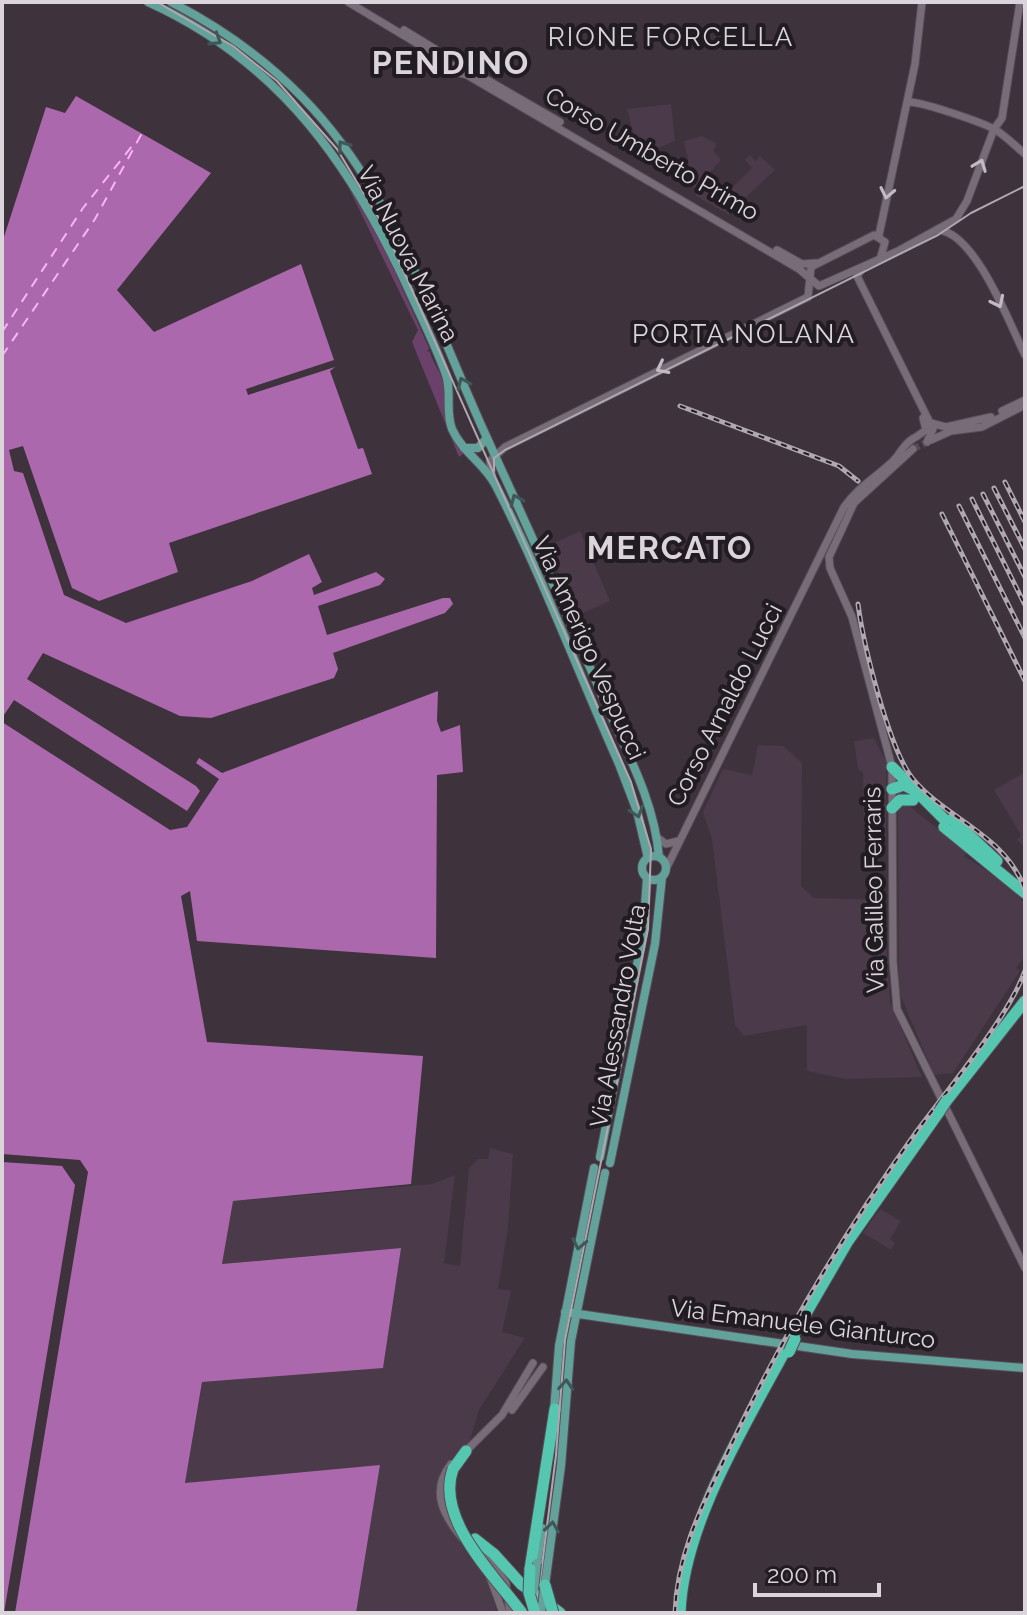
<svg xmlns="http://www.w3.org/2000/svg" width="1027" height="1615" font-family="Raleway,sans-serif">
  <rect width="100%" height="100%" fill="#3e323d"/>
  <!-- built -->
  <path fill="#4a3a4a" d="M671,104L675,141L649,152L647,146L637,147L627,109Z
    M702,136L717,144L713,150L721,160L706,177L727,193L752,168L745,160L750,155L755,161L760,156L775,170L728,214L696,196L684,141Z
    M580,531L610,601L576,616L548,546Z
    M874,738L886,761V839H864L863,773L858,769L854,741Z
    M758,745L783,746L802,763L801,886L814,898L886,900L884,907L890,1002L922,1077L845,1079L807,1071V1025L744,1036L735,1025L712,839L703,812L723,769L752,775Z
    M1025,772V847L1017,840L1021,835L994,790Z
    M904,802L967,852L964,856L1012,887L1025,904V956L1016,968L1020,971L953,1073L934,1075L899,992L898,809Z
    M490,1148L513,1154L508,1227L498,1289L511,1291L502,1332L525,1338L479,1410L469,1443L450,1462L439,1480L437,1503L445,1521L486,1576L497,1613H356L380,1466L185,1484L202,1382L383,1367L400,1248L222,1264L232,1201L432,1184L455,1175L444,1263L460,1266L469,1168L478,1159H488Z
    M880,1209L901,1221L890,1239L895,1243L891,1250L863,1233Z"/>
  <!-- green -->
  <path fill="#6b416b" d="M344,178L386,252L429,348L427,352L430,351C430,358 440,370 443,382C450,411 436,426 464,453L459,457L412,342L418,330Z"/>
  <!-- water -->
  <path fill="#ac68ad" d="M76,96L211,173L117,290L154,332L301,264L334,360L246,389L248,395L335,367L330,371L358,449L363,448L372,474L169,543L178,572L99,601L72,588L23,446L9,450L14,471L23,473L64,595L126,623L252,581L309,554L322,582L312,588L314,595L376,572L385,579L380,585L318,606L327,635L443,598H450L453,604L445,613L333,653L338,669L334,678L211,718L180,716L43,653L27,679L196,786L200,791L187,811L14,700L2,718V243L46,107L65,113Z
    M438,691L437,721L441,732L460,725L463,772L437,775L436,958L197,941L190,891L181,896L207,1042L423,1056L411,1184L233,1201L222,1264L401,1248L383,1368L202,1382L185,1483L380,1465L356,1613H2V722L170,830L187,827L219,779L196,763L199,758L222,773Z"/>
  <!-- pier -->
  <path fill="#3e323d" d="M2,1154L80,1160L88,1172L15,1613H4L75,1185L62,1166L2,1162Z"/>
  <g fill="none" stroke-linecap="round" stroke-linejoin="round">
    <!-- ferry -->
    <path stroke="#fab2fa" stroke-width="2" stroke-dasharray="10 8" stroke-linecap="butt" d="M2,332L83,208L136,141
      M2,356L95,219L142,133"/>
    <!-- secondary-tunnel -->
    <path stroke="#564a55" stroke-width="7" stroke-dasharray="7 3.5" stroke-linecap="butt" d="M913,449L925,443"/>
    <!-- secondary casing -->
    <g stroke="#574e57" stroke-width="9">
      <path id="secondary" d="M348,2L433,53L443,69L467,75L799,269L819,286L898,251L956,219L967,201L994,129L1002,118L1020,2
        M404,30L435,49L447,64L470,70L560,122
        M908,102C920,101 981,122 994,129C1005,135 1015,146 1025,154
        M939,230C976,234 1010,325 1025,355
        M879,235L915,64L922,2
        M777,250L802,264L816,263
        M863,267L857,276L933,429L927,442
        M1002,411L1025,400
        M931,423L946,427L991,417
        M916,437L926,430L923,418
        M931,440L951,431L982,427L1025,405
        M913,449L854,503L829,557L830,568L852,617L892,767L893,961L897,1009L1025,1268
        M492,476L490,461L505,447L808,297L811,267L874,235L885,242L881,256
        M658,838L666,844L678,841
        M666,869L844,507C858,487 875,478 892,462C901,454 902,445 914,438
        M512,1410L543,1367
        M464,1453L502,1415L533,1363
        M451,1464C430,1491 443,1515 462,1538
        M484,1551L506,1583L510,1613
        M490,1577L503,1613"/>
    </g>
    <!-- primary casing -->
    <g stroke="#574e57" stroke-width="10">
      <path id="primary" d="M148,2C281,62 354,168 412,297C424,323 437,349 446,375C452,393 445,411 452,429C462,452 485,464 496,486C542,576 578,672 619,764L637,811L648,858
        M171,2C239,37 297,83 342,144C407,231 442,340 487,438C528,528 569,618 608,709C629,756 655,805 659,857
        M464,448H478L487,438
        M642 868a12 12 0 1 1 24 0a12 12 0 1 1-24 0Z
        M600,1157L643,934L647,878
        M610,1163L655,944L662,877
        M565,1312L852,1354L1025,1368
        M554,1411L559,1346L594,1168
        M537,1563L542,1528
        M545,1585L561,1466L571,1341L605,1173"/>
    </g>
    <!-- highway casing -->
    <g stroke="#574e57" stroke-width="13">
      <path id="highway" d="M892,767L945,820
        M892,789L904,785L914,790
        M892,808L900,800H913
        M952,819L997,861
        M944,827L1025,893
        M947,1100L1025,1001
        M791,1339L848,1241L939,1112
        M453,1469L466,1451
        M475,1539L494,1554L521,1584L560,1613
        M530,1569L555,1409
        M680,1613C683,1526 744,1427 785,1351"/>
    </g>
    <!-- secondary -->
    <use href="#secondary" stroke="#796c79" stroke-width="7"/>
    <!-- primary -->
    <use href="#primary" stroke="#63a29a" stroke-width="8"/>
    <!-- highway -->
    <use href="#highway" stroke="#55c6b0" stroke-width="11"/>
    <!-- tram -->
    <path stroke="#b0a8b0" stroke-width="2" d="M157,2L233,46L277,81L337,149L384,227L631,782L651,849L648,929L565,1340L556,1455L536,1613
      M494,471V458L505,450L938,235L971,213L1025,186"/>
    <!-- rail casing -->
    <g stroke="#b0a8b0" stroke-width="5">
      <path id="rail" d="M680,406L839,466L858,481
        M1005,482L1025,522
        M994,488L1025,549
        M983,494L1025,577
        M972,499L1025,605
        M959,506L1025,638
        M942,514L1025,681
        M858,604C863,643 889,750 913,779C947,820 1006,835 1025,890
        M675,1613C677,1554 702,1506 727,1454C780,1339 843,1234 917,1131C949,1088 1007,1019 1025,971"/>
    </g>
    <!-- rail -->
    <use href="#rail" stroke="#211c21" stroke-width="2" stroke-dasharray="6" stroke-linecap="butt"/>
    <!-- primary-bridge casing -->
    <g stroke="#574e57" stroke-width="10" stroke-linecap="butt">
      <path id="primary-bridge" d="M534,1590L537,1563
        M541,1613L544,1590"/>
    </g>
    <!-- highway-bridge casing -->
    <g stroke="#574e57" stroke-width="13" stroke-linecap="butt">
      <path id="highway-bridge" d="M939,1112L947,1100
        M789,1352L795,1339
        M453,1469C435,1519 494,1575 522,1613
        M530,1569L529,1593L535,1613
        M545,1585L553,1613"/>
    </g>
    <!-- primary-bridge -->
    <use href="#primary-bridge" stroke="#63a29a" stroke-width="8"/>
    <!-- highway-bridge -->
    <use href="#highway-bridge" stroke="#55c6b0" stroke-width="11"/>
  </g>
  <!-- one-way arrows -->
  <defs><path id="oneway-chevron" d="M-2-3.5L2.5 0L-2 3.5" fill="none" stroke-width="1.6" stroke-linecap="round" stroke-linejoin="round" transform="scale(2)"/></defs>
  <g stroke="#3f5857">
    <use href="#oneway-chevron" transform="translate(216 40) rotate(32)"/>
    <use href="#oneway-chevron" transform="translate(343 146) rotate(-126)"/>
    <use href="#oneway-chevron" transform="translate(463 383) rotate(-114)"/>
    <use href="#oneway-chevron" transform="translate(516 500) rotate(-114)"/>
    <use href="#oneway-chevron" transform="translate(637 812) rotate(72)"/>
    <use href="#oneway-chevron" transform="translate(579 1244) rotate(102)"/>
    <use href="#oneway-chevron" transform="translate(566 1385) rotate(-86)"/>
    <use href="#oneway-chevron" transform="translate(552 1527) rotate(-82)"/>
  </g>
  <g stroke="#c2bac2">
    <use href="#oneway-chevron" transform="translate(980 165) rotate(-69)"/>
    <use href="#oneway-chevron" transform="translate(887 193) rotate(102)"/>
    <use href="#oneway-chevron" transform="translate(998 302) rotate(64)"/>
    <use href="#oneway-chevron" transform="translate(662 368) rotate(153)"/>
  </g>
  <g text-anchor="middle" stroke-width="8" stroke-linejoin="round" paint-order="stroke">
    <!-- street labels -->
    <g font-size="24" fill="#dbd4db" stroke="#211c21">
      <text transform="translate(652 154) rotate(30)" y="8">Corso Umberto Primo</text>
      <text transform="translate(408 254) rotate(63)" y="8">Via Nuova Marina</text>
      <text transform="translate(589 648) rotate(66)" y="8">Via Amerigo Vespucci</text>
      <text transform="translate(725 705) rotate(-63)" y="8">Corso Arnaldo Lucci</text>
      <text transform="translate(874 890) rotate(-91)" y="8">Via Galileo Ferraris</text>
      <text transform="translate(618 1016) rotate(-80)" y="8">Via Alessandro Volta</text>
      <text transform="translate(803 1324) rotate(7)" y="8">Via Emanuele Gianturco</text>
    </g>
    <!-- neighbourhood labels -->
    <g font-size="26" letter-spacing="2" fill="#dbd4db" stroke="#211c21">
      <text x="671" y="46">RIONE FORCELLA</text>
      <text x="744" y="343">PORTA NOLANA</text>
    </g>
    <!-- district labels -->
    <g font-size="32" font-weight="bold" letter-spacing="2" fill="#dbd4db" stroke="#211c21">
      <text x="451" y="74">PENDINO</text>
      <text x="670" y="559">MERCATO</text>
    </g>
  </g>
  <!-- border -->
  <rect width="1027" height="1615" fill="none" stroke="#dbd4db" stroke-width="8"/>
  <!-- scale -->
  <path d="M755 1583v12h124v-12" fill="none" stroke="#dbd4db" stroke-width="4"/>
  <text x="767" y="1583" font-size="24" fill="#dbd4db" stroke="#211c21" stroke-width="6" paint-order="stroke">200 m</text>
</svg>
